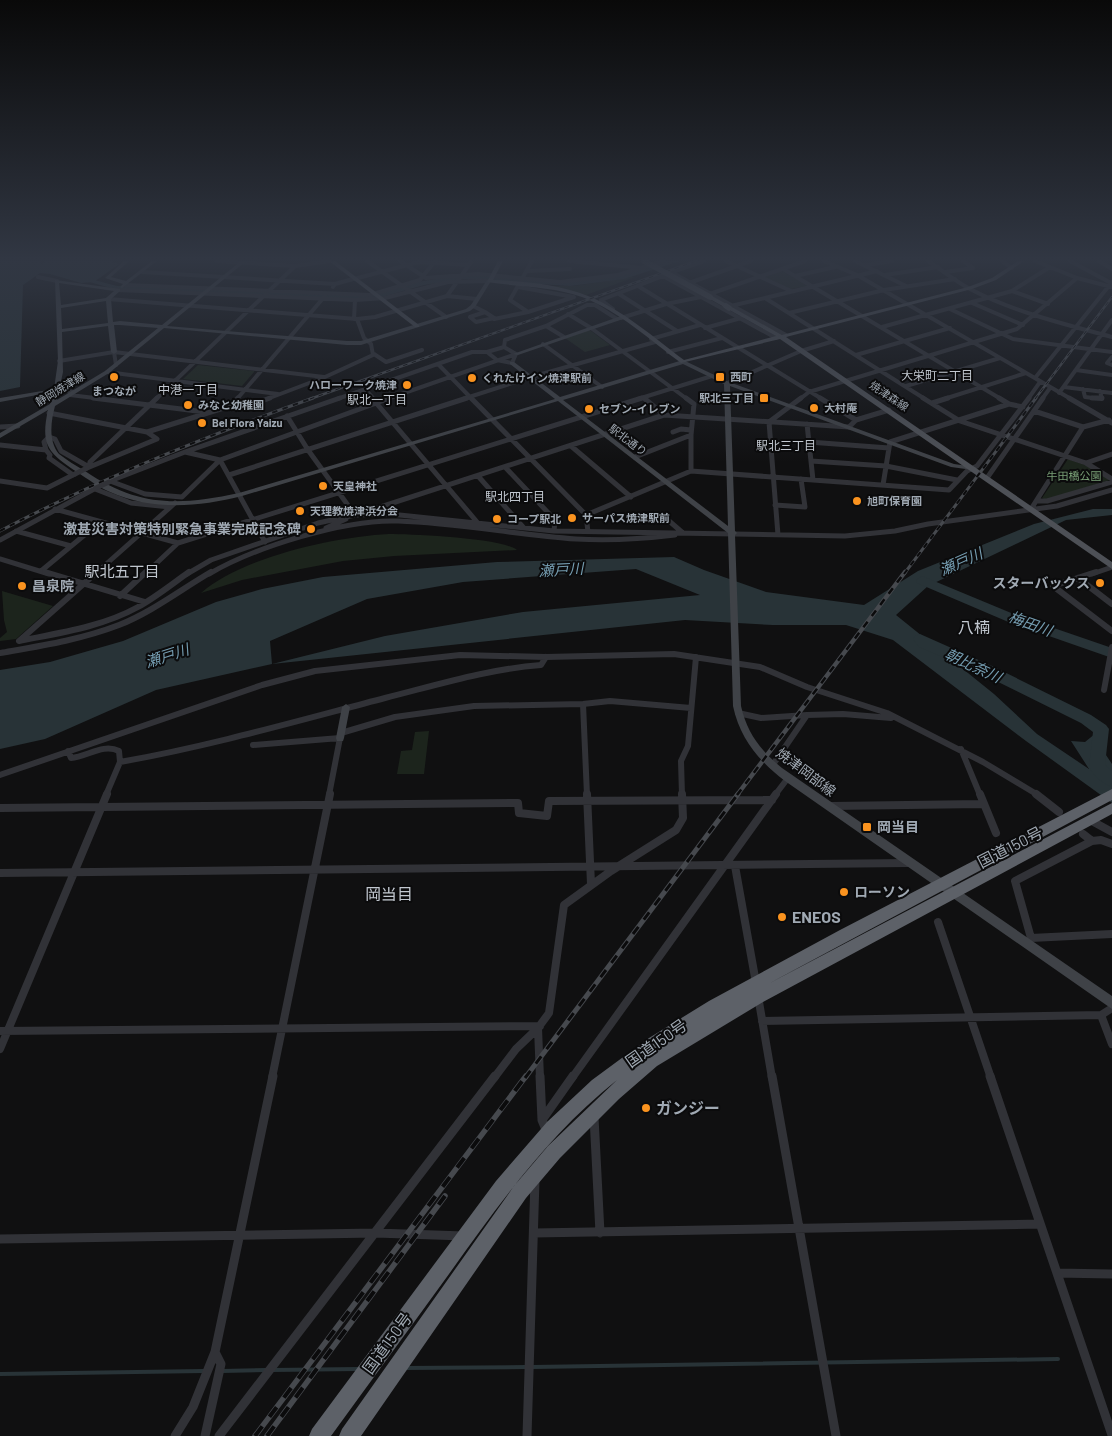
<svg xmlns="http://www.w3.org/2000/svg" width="1112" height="1436" font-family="Barlow,'Noto Sans JP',sans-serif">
  <rect width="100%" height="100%" fill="#101011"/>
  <!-- green -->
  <path fill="#1c241c" d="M781,271L808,285L807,286L790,289L765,277Z
    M633,277H635L586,295L547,286H574Z
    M589,330L591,331L610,345L585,352L565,338Z
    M198,365L254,371V372L242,386L183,379Z
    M1068,459L1088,466L1110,480L1046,500L1042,498Z
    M389,534C411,534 503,538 517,550L394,556L343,561L242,580L201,593C242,557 334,537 389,534Z
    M2,591L53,606L16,639L0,641V638L7,632L4,620Z
    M429,731L424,774H397L401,751L412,750L415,732Z"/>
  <!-- water -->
  <path fill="#283337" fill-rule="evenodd" d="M0,261H41L42,264L45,261H111L119,264L94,282L81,283L50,274L40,273L23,285L20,387L0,391Z
    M1093,509H1112V515L1066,520L928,586L896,615L994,694L1037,734L1089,769L1071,741L1085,742L1101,729L1100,746L1112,764V803L1026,741L893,640L846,625H773L685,620L272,664L156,690L45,739L0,749V670L50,662L123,641L216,602L262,589L323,577L497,562L674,557L704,570L766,592L864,605L918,571L1034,524ZM636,569L700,595L523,612L385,636L272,664L270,641L367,599L463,582Z"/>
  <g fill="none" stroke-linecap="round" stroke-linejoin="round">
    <!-- stream -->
    <path stroke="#283337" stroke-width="4" d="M532,1367L1058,1359
      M404,1368L526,1367
      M272,1370L359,1369
      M222,1371L266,1370
      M0,1374L204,1371"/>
    <!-- river -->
    <path fill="#283337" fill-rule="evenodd" d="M667,261H680L624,279L570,286L464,279L424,285L372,300L117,290L90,282L94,280L117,286L372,294L423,281L464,275L570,282L623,275Z
      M922,576L1016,615L1112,648V658L1006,621L917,583L916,580Z
      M920,634L992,666L1091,715L1106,725L1109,729L1105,765L1112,771V787C1103,784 1093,775 1089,767L1093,732L1081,723L982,674L919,647L913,639L915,636Z"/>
    <!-- street-far4 -->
    <path stroke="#313237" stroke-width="4" d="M216,261L295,266L330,261
      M367,261L446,317
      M400,261L426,278L478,274L560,282L618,275L664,261
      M569,261L643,268
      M726,261L791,291
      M824,261L857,275L1071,399
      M855,261L906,286
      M928,261C942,270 955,281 970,289C1014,312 1064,324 1112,337
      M1002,261L1012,268
      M1035,261L1077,278L1112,287
      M1070,261L1111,283
      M1099,261L1112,269
      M867,265L892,261
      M783,269L1001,399
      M528,271L570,269
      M142,272L335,284
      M671,272L786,335
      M945,272L973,268L963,261
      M669,273L704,261
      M885,275L938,267
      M795,276L835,267
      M38,277L57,281
      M354,279L419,262L469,265
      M689,283L751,261
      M125,285L370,295L420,280L435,261
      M638,286L822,399
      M333,287L335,284L353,279
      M118,290L355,300L385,298L448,282L489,281
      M1012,291L1048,304
      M619,294L677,331
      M447,296L471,262
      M765,298L877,271
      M108,299L357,319L375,317L447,296L477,299
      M972,303L1023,325
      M473,306L485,312
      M722,308L765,298L925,399
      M613,309L601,300L663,276L776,338
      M950,309L1013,339L1112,352
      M485,312L494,318L476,322L470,317Z
      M528,312L510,300L532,261
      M789,313L884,290L955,279
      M568,314L591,328L687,399
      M621,318L666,304L701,297L805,261
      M354,319L355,300
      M494,319L528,312L574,297L518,287
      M546,326L564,337
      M882,327L1012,291L1050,267
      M705,328L741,318
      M651,339L700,325
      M543,344L602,387
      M504,347L505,340L546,326L587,305H595L617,319
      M504,347L516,354L512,363L497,360L487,352Z
      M114,352L116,365
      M668,352L722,338
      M374,354L386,362L422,350
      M856,355L950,328
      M1112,357L1107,363L1112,365
      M59,361L114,352L324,377
      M438,364L472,399
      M1076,370L1112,375
      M107,372L278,394
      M1035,378L1112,282
      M727,383L801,351L834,341
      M906,386L1000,358
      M1064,387L1112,393
      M365,389L374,399
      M1083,389L1085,397L1102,399L1100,391
      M56,390L74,392
      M1059,393L1112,320
      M70,395L103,399
      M156,399L295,266
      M237,399L325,296
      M267,399L325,377L373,355L371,344L364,338L357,319
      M337,399L472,352H487
      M387,399L516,354
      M463,399L531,377L655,342
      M638,399L712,376
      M800,399L809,392L1017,329L1077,278
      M944,399L1026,373
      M1028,399L1040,382
      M1042,399L1050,388"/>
    <!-- street-far3 -->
    <path stroke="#313237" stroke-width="5" d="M93,398L205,412
      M372,398L477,522
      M471,398L586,515L588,532
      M686,398L694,404L691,435V471
      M820,398L856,420
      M923,398L960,421L1086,463L1112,479
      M999,398L1009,404
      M1069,398L1112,423
      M1092,398H1102
      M932,403L948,398
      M232,405L238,398
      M1034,411L1083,427
      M49,413L147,432L157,439L87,468
      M664,415L849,427L856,420L889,410
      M287,416L308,450L355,515
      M769,422L801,398
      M769,422L778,535
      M807,424L813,480
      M0,427L18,426
      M147,432L230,406L259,402L270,398
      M673,432L681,429L691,430
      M809,442L889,448
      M0,445L46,450
      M571,446L631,497
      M185,452L340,398
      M185,452L220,460L182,497L145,494L110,481Z
      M635,457L691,435
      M811,461L886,466L957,480
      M1086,463L1112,454
      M89,467L90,462L157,398
      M505,467L555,520L554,531
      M73,475L49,458L50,455L46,450L44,442L49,437L55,439L61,451L89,467
      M229,475L467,398
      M478,476L523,527
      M987,478L1043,398
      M0,481L47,488L75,474
      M883,485L890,442L1009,404L1023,407
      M95,489L131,503L170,507
      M1037,501H1047L1112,482
      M775,505L805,507L801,479
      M55,509L178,543
      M1031,509L1083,427L1109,420
      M365,512L664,415L644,398
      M661,514L683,533
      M586,515L691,471L949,490L967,471L977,466L1029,398
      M326,528L346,519
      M16,531L71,546
      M0,540L96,488
      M265,542L220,460L390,398
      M0,559L49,574
      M41,571L99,523
      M95,574L175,503
      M145,574L178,543L642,398
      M187,574L211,560L318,523L355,515L390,514L554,531L845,536L895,531L928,524L1057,506L1112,490
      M209,574C255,547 345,519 398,521C458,523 517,535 576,539C609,541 642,539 675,535
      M1092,574L1112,567"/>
    <!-- street-far2 -->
    <path stroke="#313237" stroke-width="6" d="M45,572L145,602
      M97,572L19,641C59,633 102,627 138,607C156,597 172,584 189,572
      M1096,572L1053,586L1112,631
      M1078,578L1112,604
      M120,596L146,572
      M0,653C40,646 80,640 119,625C152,612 180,590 211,572
      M1104,690L1112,647
      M583,704L587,795
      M738,713L761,718L807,715L772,766
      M807,715L843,714L891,718
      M341,733L395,717L474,706L583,704L610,701L691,708
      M253,745L340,738L329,795
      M961,749L980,795
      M68,751L71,758C87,757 103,743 119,751L120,762L106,795
      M120,762C210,746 297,721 385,698C437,685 488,669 541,665L546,657
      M0,775L262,685L315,671L460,655L546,657L674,654L760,667L807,687L887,713L983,762L1038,795
      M682,795L681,761L688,746L696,657
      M775,795L788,778"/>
    <!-- street-far1 -->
    <path stroke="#313237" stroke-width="8" d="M587,794L591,884
      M980,794L996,833
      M1036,794L1059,812
      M831,806L982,804
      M0,808L518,803L519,813L547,816L549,801L772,800
      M1090,820L1112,832
      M1083,834L1092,841L1101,840L1112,844
      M735,866L756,983
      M0,873L909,863
      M938,922L991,1078
      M1031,938L1015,881L1092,841
      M1030,940L1031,938L1112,934
      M758,996L772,1078
      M1101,1015L1112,1044
      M762,1021L1101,1015L1112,1008
      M0,1031L540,1026
      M0,1049L107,794
      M272,1078L330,794
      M494,1078L516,1049L538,1028
      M540,1078L538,1028L549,1013L564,905L611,871L676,830L683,818L682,794
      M572,1078L776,794"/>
    <!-- street -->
    <path stroke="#313237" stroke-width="9" d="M540,1076L542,1120L547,1132
      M772,1076L836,1436
      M990,1076L1112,1435
      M594,1117L600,1233
      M542,1120L573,1076
      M534,1233L1040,1224
      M0,1239L376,1233L464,1236
      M1057,1273L1112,1274
      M175,1436L193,1407L215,1352L273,1076
      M205,1436L221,1364L215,1352
      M219,1436L495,1076
      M527,1436L535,1180"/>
    <!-- secondary -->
    <path fill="#3f4247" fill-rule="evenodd" d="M124,261H129L111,277L126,281L152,261H157L122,288L120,287L123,284L105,278Z
      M241,261H246L167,326L347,341H361L466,309L471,305L487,280L491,281L475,307L470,311L361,345H347L164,328L109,373L55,406C51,421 48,441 59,454C67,460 76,466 85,471C138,507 178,506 239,493L555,399L510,364V362H514L560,397L683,360L729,382L954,464L975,467L976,468L973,470L951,467L730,386L735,531L737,533L735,535L741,706C747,733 761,751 782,768L1112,996V1009L785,781C759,761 740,739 733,706L728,533L558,401L242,496C199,507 152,511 110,492C98,487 88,479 77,472C49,453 40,446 48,410L0,438V433L50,404L53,392L0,402V398L54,389L58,361L55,280L120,289V291L111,299L113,322L120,321L162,325ZM59,283L114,291L106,298L61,305ZM106,301L108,323L62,329L61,308ZM114,325H120L158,328L105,371L57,400L63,372L62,332L108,326L111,352L114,354L117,352ZM683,364L724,384L728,526L563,400Z
      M621,316L624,318L623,319L518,355L513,354Z
      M346,704L350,707L344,738L343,741H337L336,738L342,707Z"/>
    <!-- primary -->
    <path fill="#4d5056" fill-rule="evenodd" d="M329,261H335L419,325V327H415Z
      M498,261H503L493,280C523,281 559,284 588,296C623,310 653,337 684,360L776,336L708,298V296H712L782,335L968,287L992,278L1018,261H1024L996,280L972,289L786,337L1112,562V569L780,339L681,363C650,340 619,311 582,297C552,286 518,287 487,282Z"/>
    <!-- highway -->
    <path fill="#5d6168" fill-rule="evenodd" d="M1112,789V800L768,984L1112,803V814L763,1002L657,1066L619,1099L560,1158L526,1198L361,1436H339L342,1429L514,1186L548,1146L617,1080C549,1134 499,1204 449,1274C410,1328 370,1382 331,1436H309L312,1429L496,1181L547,1122L592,1080L649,1038L709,1001L840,930Z"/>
    <!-- rail-far4 casing -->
    <g stroke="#46494e" stroke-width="2.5">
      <path id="rail-far4" d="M310,399L696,261
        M1035,399L1112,297"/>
    </g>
    <!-- rail-far3 casing -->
    <g stroke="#46494e" stroke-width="3">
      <path id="rail-far3" d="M0,531C101,478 206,436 313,398
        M904,574L1036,398"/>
    </g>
    <!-- rail-far2 casing -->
    <g stroke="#46494e" stroke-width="4.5">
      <path id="rail-far2" d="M737,795L905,572"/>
    </g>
    <!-- rail-far1 casing -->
    <g stroke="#46494e" stroke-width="5">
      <path id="rail-far1" d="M525,1078L738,794"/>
    </g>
    <!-- rail casing -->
    <g stroke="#46494e" stroke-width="5.5">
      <path id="rail" d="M255,1436L526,1076
        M267,1436L445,1196"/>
    </g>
    <!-- rail-far4 -->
    <use href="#rail-far4" stroke="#0b0b0c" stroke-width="1" stroke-dasharray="4.5" stroke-linecap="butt"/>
    <!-- rail-far3 -->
    <use href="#rail-far3" stroke="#0b0b0c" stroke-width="2" stroke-dasharray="5.5" stroke-linecap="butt"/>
    <!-- rail-far2 -->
    <use href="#rail-far2" stroke="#0b0b0c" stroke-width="2.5" stroke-dasharray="7" stroke-linecap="butt"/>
    <!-- rail-far1 -->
    <use href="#rail-far1" stroke="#0b0b0c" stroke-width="3" stroke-dasharray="9" stroke-linecap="butt"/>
    <!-- rail -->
    <use href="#rail" stroke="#0b0b0c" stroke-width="4" stroke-dasharray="12" stroke-linecap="butt"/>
    <!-- street-bridge -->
    <path stroke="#313237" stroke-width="5" d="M75,474L87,468
      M96,488L109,482"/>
    <!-- primary-bridge -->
    <path stroke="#4d5056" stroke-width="5.5" d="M644,261L710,297
      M726,306L729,308"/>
  </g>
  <!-- sky -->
  <linearGradient id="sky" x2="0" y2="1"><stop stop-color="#090909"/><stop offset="0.56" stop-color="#313743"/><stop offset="1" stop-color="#313743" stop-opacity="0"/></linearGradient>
  <rect width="1112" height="462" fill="url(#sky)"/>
  <!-- markers -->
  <g fill="#fa931f" stroke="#0b0b0c" stroke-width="2">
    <circle cx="114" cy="377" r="5"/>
    <rect x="715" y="372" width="10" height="10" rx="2.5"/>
    <circle cx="472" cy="378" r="5"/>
    <circle cx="407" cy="385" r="5"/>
    <rect x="759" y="393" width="10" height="10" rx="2.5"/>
    <circle cx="188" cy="405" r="5"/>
    <circle cx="814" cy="408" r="5"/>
    <circle cx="589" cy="409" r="5"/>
    <circle cx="202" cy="423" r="5"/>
    <circle cx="323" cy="486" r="5"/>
    <circle cx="857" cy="501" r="5"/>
    <circle cx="300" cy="511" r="5"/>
    <circle cx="572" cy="518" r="5"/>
    <circle cx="497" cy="519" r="5"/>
    <circle cx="311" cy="529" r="5"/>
    <circle cx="1100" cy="583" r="5"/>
    <circle cx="22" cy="586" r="5"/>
    <rect x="862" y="822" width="10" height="10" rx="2.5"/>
    <circle cx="844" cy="892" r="5"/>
    <circle cx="782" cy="917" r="5"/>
    <circle cx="646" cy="1108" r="5"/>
  </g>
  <g text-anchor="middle" stroke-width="4" stroke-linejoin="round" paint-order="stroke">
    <!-- far-poi labels -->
    <g font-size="11" font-weight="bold" fill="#a0a9b3" stroke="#0b0b0c" text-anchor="start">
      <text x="730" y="381">西町</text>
      <text x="482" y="382">くれたけイン焼津駅前</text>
      <text x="397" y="389" text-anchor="end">ハローワーク焼津</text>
      <text x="114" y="395" text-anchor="middle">まつなが</text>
      <text x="754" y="402" text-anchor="end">駅北三丁目</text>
      <text x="198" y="409">みなと幼稚園</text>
      <text x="824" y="412">大村庵</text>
      <text x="599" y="413">セブン-イレブン</text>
      <text x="212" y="427">Bel Flora Yaizu</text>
      <text x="333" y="490">天皇神社</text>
      <text x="867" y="505">旭町保育園</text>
      <text x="310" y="515">天理教焼津浜分会</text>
      <text x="582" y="522">サーパス焼津駅前</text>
      <text x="507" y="523">コープ駅北</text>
    </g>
    <!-- far-street labels -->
    <g font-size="11" fill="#a0a9b3" stroke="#0b0b0c">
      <text transform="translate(60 389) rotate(-31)" y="4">静岡焼津線</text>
      <text transform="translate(889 396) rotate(34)" y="4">焼津森線</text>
      <text transform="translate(628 440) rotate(37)" y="4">駅北通り</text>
    </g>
    <!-- far-park labels -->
    <g font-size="11" fill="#799f76" stroke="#0b0b0c">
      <text x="1074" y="480">牛田橋公園</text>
    </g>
    <!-- far-neighbourhood labels -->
    <g font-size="12" fill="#c1c7cf" stroke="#0b0b0c">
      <text x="937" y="380">大栄町二丁目</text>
      <text x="188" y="394">中港一丁目</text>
      <text x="377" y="404">駅北一丁目</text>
      <text x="786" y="450">駅北三丁目</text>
      <text x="515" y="501">駅北四丁目</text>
    </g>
    <!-- poi labels -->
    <g font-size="14" font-weight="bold" fill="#a0a9b3" stroke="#0b0b0c" text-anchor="start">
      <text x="301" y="534" text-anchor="end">激甚災害対策特別緊急事業完成記念碑</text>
      <text x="1090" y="588" text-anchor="end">スターバックス</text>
      <text x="32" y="591">昌泉院</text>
      <text x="877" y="832">岡当目</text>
      <text x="854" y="897">ローソン</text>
    </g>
    <!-- street labels -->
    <g font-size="14" fill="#a0a9b3" stroke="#0b0b0c">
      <text transform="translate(806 772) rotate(37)" y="5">焼津岡部線</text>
    </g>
    <!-- water labels -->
    <g font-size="15" font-style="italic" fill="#759db1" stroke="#0b0b0c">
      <text transform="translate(961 562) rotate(-24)" y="5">瀬戸川</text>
      <text transform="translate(561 570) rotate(-3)" y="5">瀬戸川</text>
      <text transform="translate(1030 624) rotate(20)" y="5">梅田川</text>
      <text transform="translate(167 656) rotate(-18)" y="5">瀬戸川</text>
      <text transform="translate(973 666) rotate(25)" y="5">朝比奈川</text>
    </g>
    <!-- neighbourhood labels -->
    <g font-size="15" fill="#c1c7cf" stroke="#0b0b0c">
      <text x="122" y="577">駅北五丁目</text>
    </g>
    <!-- quarter labels -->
    <g font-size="16" fill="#c1c7cf" stroke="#0b0b0c">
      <text x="974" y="633">八楠</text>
      <text x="389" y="900">岡当目</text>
    </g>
    <!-- near-street labels -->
    <g font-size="16" fill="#a0a9b3" stroke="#0b0b0c">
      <text transform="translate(1010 847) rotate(-27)" y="6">国道150号</text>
      <text transform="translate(656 1043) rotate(-35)" y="6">国道150号</text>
      <text transform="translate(387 1343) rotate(-54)" y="6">国道150号</text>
    </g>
    <!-- near-poi labels -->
    <g font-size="16" font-weight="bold" fill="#a0a9b3" stroke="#0b0b0c" text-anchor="start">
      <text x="792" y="923">ENEOS</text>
      <text x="656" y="1114">ガンジー</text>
    </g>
  </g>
</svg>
